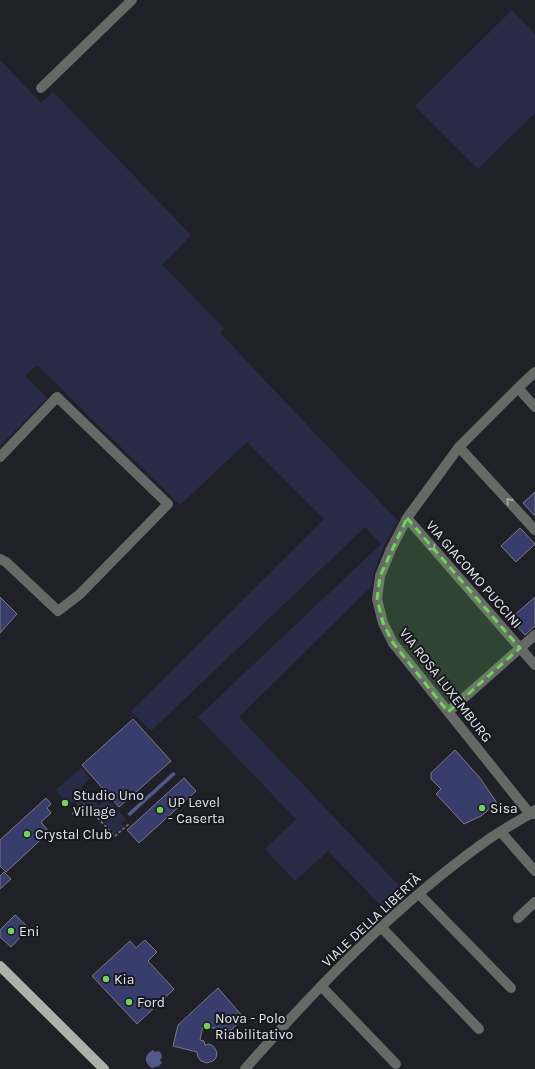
<svg xmlns="http://www.w3.org/2000/svg" width="535" height="1069" font-family="Karla,sans-serif">
  <rect width="100%" height="100%" fill="#202128"/>
  <!-- green -->
  <path fill="#292c47" d="M512,10L535,34V113L478,169L415,106Z
    M0,60L41,103L53,92L191,235L162,265L224,328L220,333L398,521C385,543 375,562 371,587L239,717L402,889L382,907L328,851L295,881L265,849L296,819L198,717L381,544L365,527L151,731L131,711L324,519L247,442L180,505L37,365L25,376L47,398L0,446Z
    M81,768L90,778L81,787L99,806L107,799L126,819L121,823L124,826L115,834L85,801L77,808L76,802H68L63,805V799L56,790Z"/>
  <!-- water -->
  <path fill="#54598b" d="M173,772L176,774L130,816L127,814Z
    M153,1050L155,1052L158,1051L161,1053L162,1057L160,1060L162,1063L159,1066L152,1068C143,1062 144,1055 153,1050Z"/>
  <!-- building -->
  <path fill="#393d6c" stroke="#797a83" d="M535,492V516L523,503Z
    M520,528L535,544L516,562L501,546Z
    M0,597L17,614L0,633Z
    M535,597V626L525,635L510,619Z
    M133,719L171,761L119,807L82,765Z
    M455,750L480,778L497,803L481,816L464,824L436,794L441,789L431,779V773Z
    M184,778L196,791L139,843L127,830Z
    M46,798L51,804L47,808L51,813L41,822L49,832L6,872L0,866V840Z
    M4,872L11,879L0,889V876Z
    M15,915L29,928L11,947L0,937V930Z
    M145,940L157,952L148,961L174,989L137,1024L92,976L130,941L136,948Z
    M218,988L244,1018L230,1031L203,1026L200,1040L204,1041L205,1045L209,1044L213,1046L217,1052L216,1058L213,1061L207,1063L201,1061L198,1057L197,1052L173,1046L178,1025Z"/>
  <g fill="none" stroke-linecap="round" stroke-linejoin="round">
    <!-- path -->
    <path stroke="#77787e" stroke-width="1.5" stroke-dasharray="3 2" stroke-linecap="butt" d="M72,814L84,804L115,836L130,823"/>
    <!-- minor -->
    <path stroke="#676966" stroke-width="10" d="M41,88L132,0
      M535,372L518,388L459,447L407,518L391,549L380,576L377,599L383,623L393,643L530,814L535,810
      M518,388L535,407
      M459,447L535,530
      M0,457L57,397L168,504L80,594L58,611L6,562L0,559
      M407,518L535,665
      M448,712L535,635
      M501,832L535,871
      M419,894L511,988
      M518,918L535,902
      M381,927L479,1029
      M321,986L396,1064
      M245,1069C318,986 395,906 486,841C500,831 515,823 530,814H535"/>
    <!-- major -->
    <path stroke="#acb2ab" stroke-width="10" d="M0,966L104,1069"/>
  </g>
  <!-- one-way arrows -->
  <defs><path id="oneway-chevron" d="M-2-3.5L2.5 0L-2 3.5" fill="none" stroke-width="1.6" stroke-linecap="round" stroke-linejoin="round"/></defs>
  <g stroke="#b2b3b5">
    <use href="#oneway-chevron" transform="translate(509 501) rotate(-132)"/>
    <use href="#oneway-chevron" transform="translate(433 548) rotate(49)"/>
  </g>
  <!-- marked area -->
  <path fill="#72d25d" fill-opacity="0.2" stroke="#72d25d" stroke-width="3" stroke-dasharray="8 5" stroke-linejoin="round" d="M407,518L520,648L448,712L393,643L383,623L377,599L380,576Z"/>
  <!-- markers -->
  <g fill="#72d25d" stroke="#17181f" stroke-width="1.5">
    <circle cx="65" cy="803" r="4"/>
    <circle cx="482" cy="808" r="4"/>
    <circle cx="160" cy="810" r="4"/>
    <circle cx="27" cy="834" r="4"/>
    <circle cx="11" cy="931" r="4"/>
    <circle cx="106" cy="979" r="4"/>
    <circle cx="129" cy="1002" r="4"/>
    <circle cx="207" cy="1026" r="4"/>
  </g>
  <g text-anchor="middle" stroke-width="4" stroke-linejoin="round" paint-order="stroke">
    <!-- street labels -->
    <g font-size="14" fill="#e4e5ea" stroke="#17181f">
      <text transform="translate(474 574) rotate(49)" y="5">VIA GIACOMO PUCCINI</text>
      <text transform="translate(446 685) rotate(52)" y="5">VIA ROSA LUXEMBURG</text>
      <text transform="translate(371 920) rotate(-43)" y="5">VIALE DELLA LIBERTÀ</text>
    </g>
    <!-- poi labels -->
    <g font-size="14" fill="#e4e5ea" stroke="#17181f" text-anchor="start">
      <text x="73" y="800">Studio Uno<tspan x="73" dy="16">Village</tspan></text>
      <text x="168" y="807">UP Level<tspan x="168" dy="16">- Caserta</tspan></text>
      <text x="490" y="813">Sisa</text>
      <text x="35" y="839">Crystal Club</text>
      <text x="19" y="936">Eni</text>
      <text x="114" y="984">Kia</text>
      <text x="137" y="1007">Ford</text>
      <text x="215" y="1023">Nova - Polo<tspan x="215" dy="16">Riabilitativo</tspan></text>
    </g>
  </g>
</svg>
